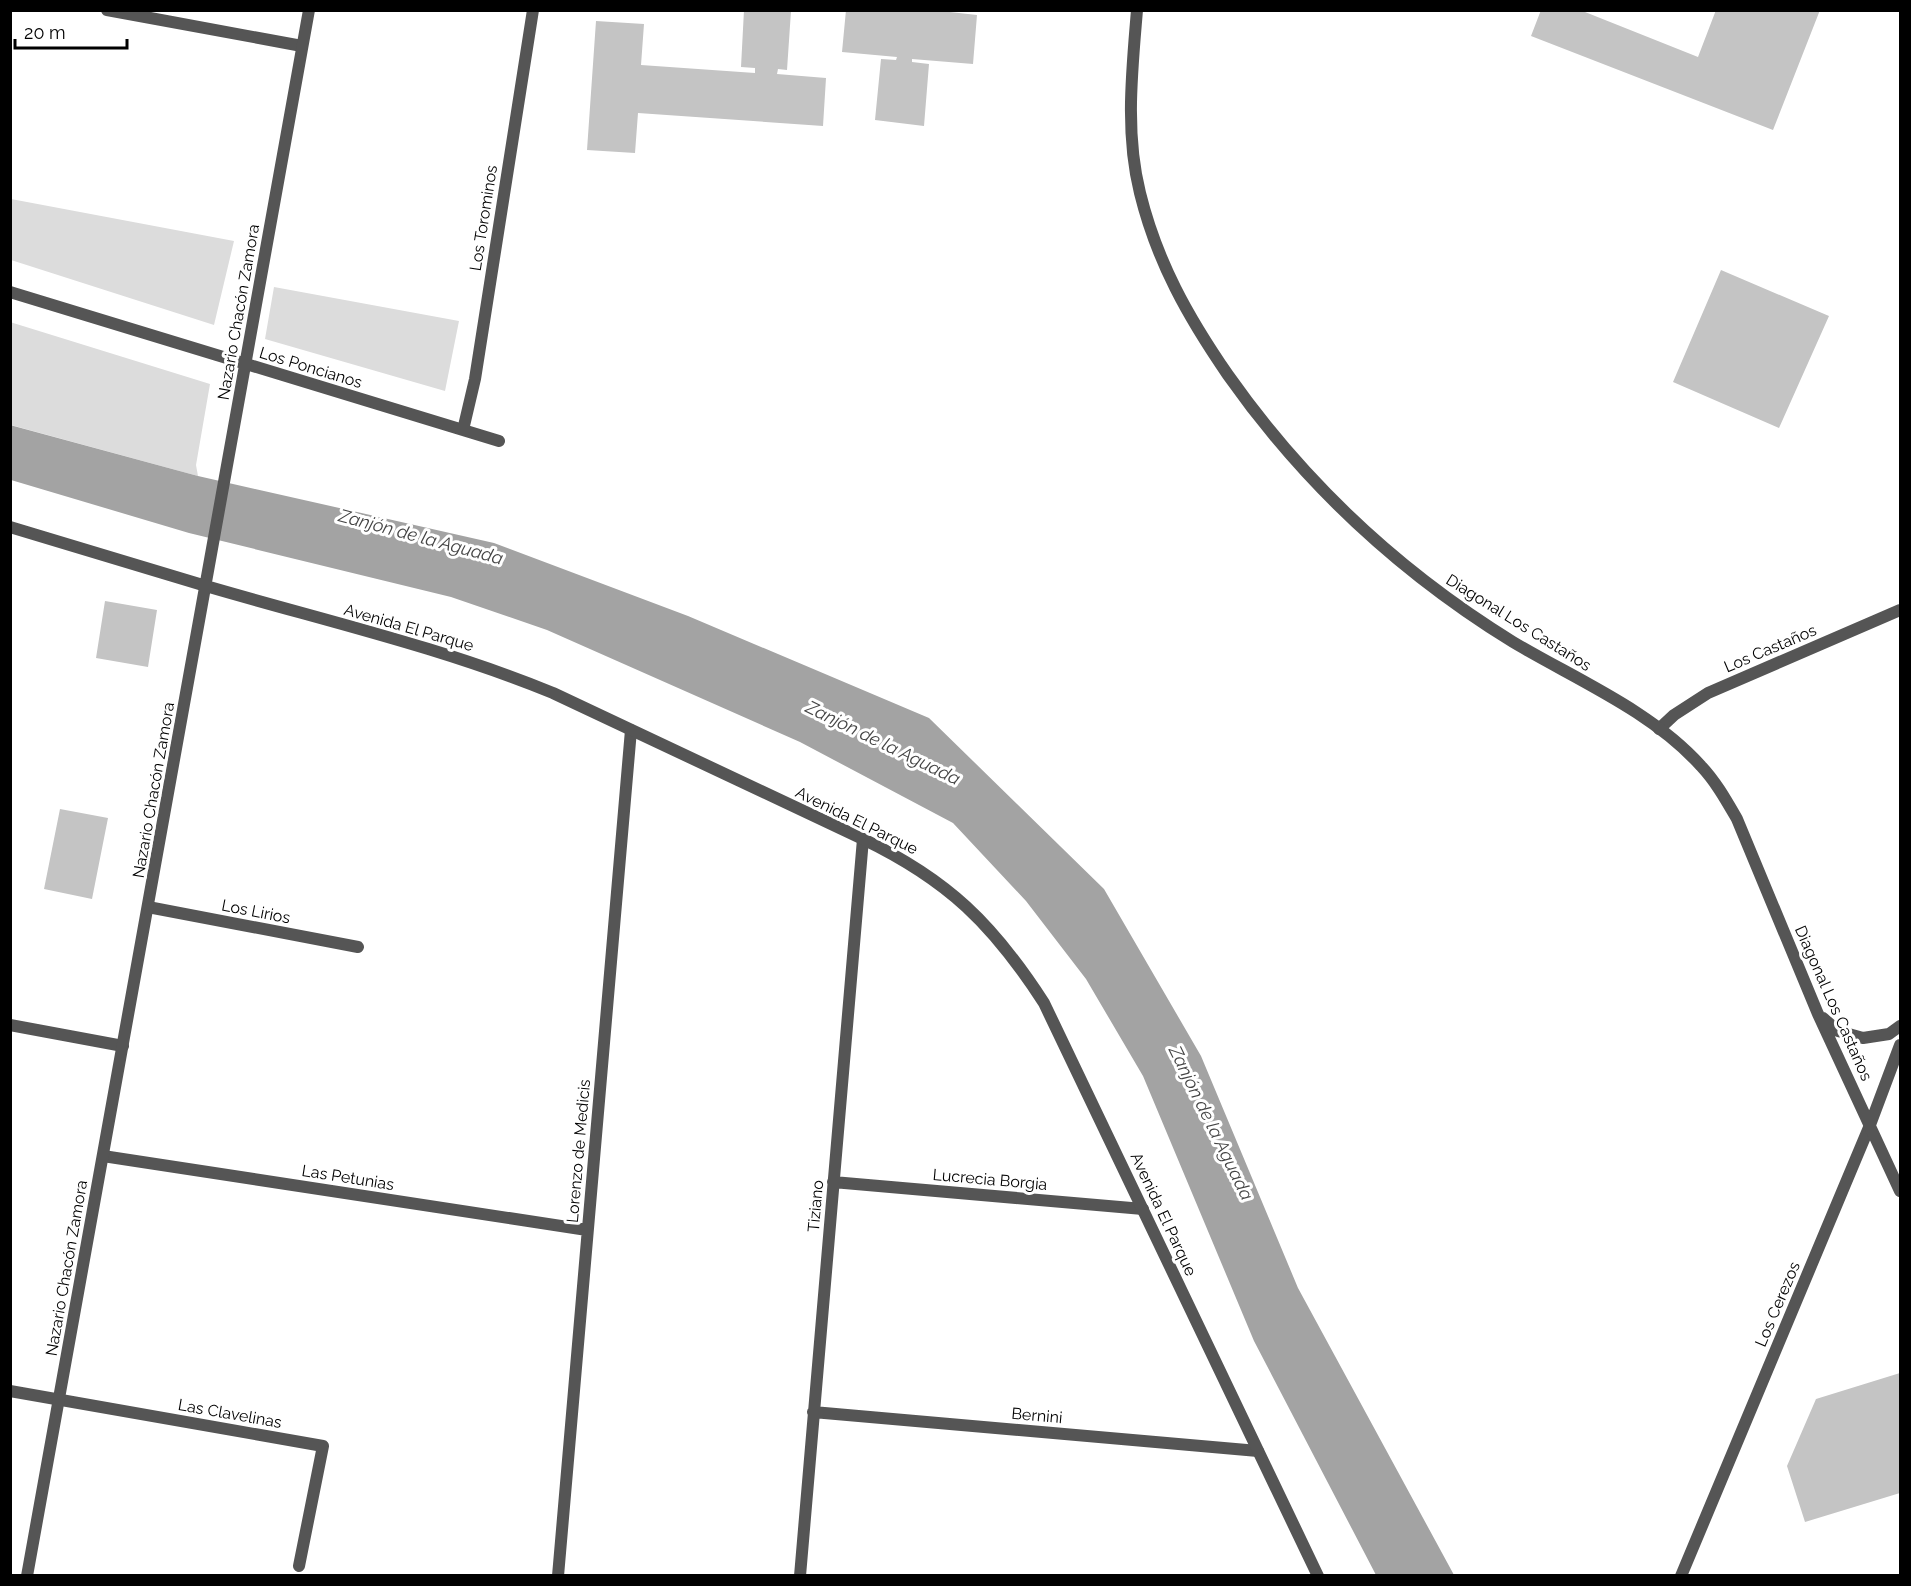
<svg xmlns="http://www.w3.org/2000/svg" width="1911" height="1586" font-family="Raleway,sans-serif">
  <rect width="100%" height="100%" fill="#fff"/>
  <!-- green -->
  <path fill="#dcdcdc" d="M11,199L234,241L214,325L11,260Z
    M274,287L459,321L445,391L265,339Z
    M10,322L210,384L196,465L198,476L11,425Z"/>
  <!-- water -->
  <path fill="#a3a3a3" d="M10,425L198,476L494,543L688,616L929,718L1104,889L1201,1056L1298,1288L1454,1575H1376L1254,1341L1143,1076L1086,979L1026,901L953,823L800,742L547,630L451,597L189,533L11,480Z"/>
  <!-- building -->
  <path fill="#c4c4c4" d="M744,10L791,11L787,70L778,69L777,74L826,78L823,126L638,113L635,153L587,150L596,21L644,24L641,65L755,73V68L741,67Z
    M846,10H932L977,15L973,64L912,59V62L929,64L924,126L875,120L881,59L896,60L897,57L842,52Z
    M1541,10H1580L1698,57L1716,10H1820L1773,130L1531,36Z
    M1721,270L1829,316L1779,428L1673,382Z
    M105,601L157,610L148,667L96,658Z
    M60,809L108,818L92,899L44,889Z
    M1900,1373V1493L1805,1522L1787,1466L1816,1399Z"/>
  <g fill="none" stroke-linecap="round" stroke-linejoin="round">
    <!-- minor -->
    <path stroke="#555" stroke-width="12" d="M107,10L302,46
      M10,292L499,441
      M463,430L475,379L533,10
      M1659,729L1674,715L1708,693L1900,610
      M148,907L358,947
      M10,1025L123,1046
      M103,1156L587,1230
      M833,1182L1143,1209
      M10,1391L323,1446L299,1566
      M813,1412L1258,1451
      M558,1576L631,730
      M800,1576L863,839
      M1681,1576L1870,1125"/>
    <!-- tertiary -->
    <path stroke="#555" stroke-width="12" d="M1137,10C1132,71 1125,133 1140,193C1157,262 1188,317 1228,375C1304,483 1401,573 1513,642C1575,679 1652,711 1701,766C1716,782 1726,800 1737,819L1818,1014L1900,1191
      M10,527C76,547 141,567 206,586C322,620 441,647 553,693L863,839C948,880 993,924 1044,1003L1318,1576
      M1823,1018L1838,1031L1863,1038L1889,1034L1900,1026
      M1870,1125L1900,1045
      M27,1576L309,10"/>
  </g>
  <g text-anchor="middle" stroke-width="6" stroke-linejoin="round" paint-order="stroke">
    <!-- street labels -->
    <g font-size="16" fill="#000" stroke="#fff">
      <text transform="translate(483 218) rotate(-81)" y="6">Los Torominos</text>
      <text transform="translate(238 312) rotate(-80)" y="6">Nazario Chacón Zamora</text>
      <text transform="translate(311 367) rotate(17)" y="6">Los Poncianos</text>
      <text transform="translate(1519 622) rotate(32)" y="6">Diagonal Los Castaños</text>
      <text transform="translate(409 627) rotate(16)" y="6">Avenida El Parque</text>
      <text transform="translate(1770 648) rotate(-23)" y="6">Los Castaños</text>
      <text transform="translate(153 790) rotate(-80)" y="6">Nazario Chacón Zamora</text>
      <text transform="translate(857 820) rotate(26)" y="6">Avenida El Parque</text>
      <text transform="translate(256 911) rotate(11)" y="6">Los Lirios</text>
      <text transform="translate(1834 1003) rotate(66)" y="6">Diagonal Los Castaños</text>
      <text transform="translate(578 1151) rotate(-85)" y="6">Lorenzo de Medicis</text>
      <text transform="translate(348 1177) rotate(9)" y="6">Las Petunias</text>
      <text transform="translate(990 1179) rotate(5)" y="6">Lucrecia Borgia</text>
      <text transform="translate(815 1206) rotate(-85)" y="6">Tiziano</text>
      <text transform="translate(1164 1214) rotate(65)" y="6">Avenida El Parque</text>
      <text transform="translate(66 1268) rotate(-80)" y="6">Nazario Chacón Zamora</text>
      <text transform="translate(1777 1304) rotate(-67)" y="6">Los Cerezos</text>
      <text transform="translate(230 1413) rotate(10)" y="6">Las Clavelinas</text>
      <text transform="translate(1037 1415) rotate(5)" y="6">Bernini</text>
    </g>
    <!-- water labels -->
    <g font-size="18" font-style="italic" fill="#444" stroke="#fff">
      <text transform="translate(421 537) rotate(15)" y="6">Zanjón de la Aguada</text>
      <text transform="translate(883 743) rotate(26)" y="6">Zanjón de la Aguada</text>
      <text transform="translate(1211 1123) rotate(64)" y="6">Zanjón de la Aguada</text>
    </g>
  </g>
  <!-- border -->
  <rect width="1911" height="1586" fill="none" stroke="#000000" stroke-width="24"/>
  <!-- scale -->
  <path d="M15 39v9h112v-9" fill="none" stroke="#000000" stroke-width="3"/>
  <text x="24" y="39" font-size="18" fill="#000000" stroke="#ffffff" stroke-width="4.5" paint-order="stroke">20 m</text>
</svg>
